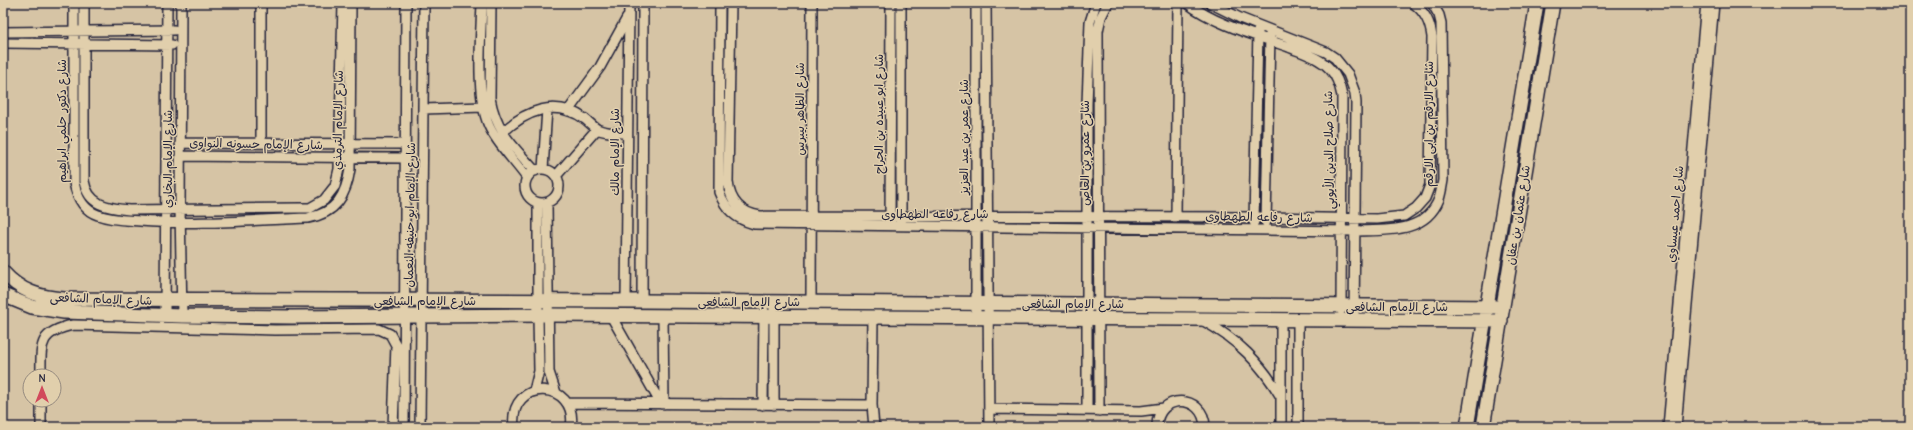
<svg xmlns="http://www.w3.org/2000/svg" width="1913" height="430" font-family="'Comic Neue','Playpen Sans Arabic',sans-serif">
  <rect width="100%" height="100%" fill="#d6c4a5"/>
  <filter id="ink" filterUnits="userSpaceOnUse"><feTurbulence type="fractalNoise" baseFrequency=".025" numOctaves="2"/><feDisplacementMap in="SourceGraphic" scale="8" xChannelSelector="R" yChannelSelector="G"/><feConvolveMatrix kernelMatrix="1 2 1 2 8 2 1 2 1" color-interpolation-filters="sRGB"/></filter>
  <g filter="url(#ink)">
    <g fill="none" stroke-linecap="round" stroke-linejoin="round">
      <!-- street casing -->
      <g stroke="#22223b" stroke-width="12">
        <path id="street" d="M74,3V183C77,197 83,210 98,215C111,220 126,220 140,221C196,225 253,220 308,218C336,213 346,196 350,169L351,3
          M84,3V181C88,205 107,208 129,210L301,208H310L324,200L335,186L339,169L343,3
          M181,3L180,209L182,316
          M482,3C481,37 475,95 489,126C497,144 515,161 527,178
          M491,3L490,98C496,132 513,146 535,171
          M720,3L719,192C726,210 736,219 754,224L1355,231C1386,230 1425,234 1439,199C1441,193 1442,186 1443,180L1441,23L1439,15L1432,3
          M731,3L728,182C730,202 741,213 760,216L1266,217L1377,219L1404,216L1416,208L1425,198L1430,185L1432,37C1430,22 1425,12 1413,3
          M976,3V319
          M986,3L989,427
          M1187,3C1216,25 1255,35 1289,47C1303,53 1319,57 1330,69C1337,76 1340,86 1342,96L1341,310
          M1210,3L1240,18L1326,52L1335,58L1348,74L1355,93L1356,103L1354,321
          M3,32L174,30
          M3,43L172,45
          M424,109L483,107
          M568,111L600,67L627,18
          M502,133C525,111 555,98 585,119C589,122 592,126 597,129C605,133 618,133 627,133
          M180,143L404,144
          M261,143V3
          M180,156L404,158
          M525 186a17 17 0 1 1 34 0a17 17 0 1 1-34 0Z
          M543,169L547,109
          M556,176L597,129
          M547,203L549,372L556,393
          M1176,216L1178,3
          M890,222L891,3
          M901,222V3
          M1254,222L1258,31
          M1266,222L1270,34
          M626,301L629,3
          M642,301L643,3
          M774,302V405
          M811,302L812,3
          M165,315L167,3
          M611,316L661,404
          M663,317L664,404
          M873,318L872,405L874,427
          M1202,320C1237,339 1261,363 1281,397
          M41,376C41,345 38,332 73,325L275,330L379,329L390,334L396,345L393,427
          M534,391L539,371L538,316V203
          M567,403L872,405
          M763,405L764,311
          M989,409L1141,411L1164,408
          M1087,410V104L1090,22L1096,3
          M1099,411L1098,31L1101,17L1108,3
          M41,427V400
          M404,427L406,3
          M420,427L424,3
          M514,427C508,376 579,380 571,427
          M1157,427C1156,394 1204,392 1205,427
          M1281,427V321
          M1298,427V321
          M1668,427L1706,3
          M1676,427L1714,3"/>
      </g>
      <!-- secondary casing -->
      <g stroke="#22223b" stroke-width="16">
        <path id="secondary" d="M3,272C20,291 40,298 65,299L642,301L1503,307
          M3,295L32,307L64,312L182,316L292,317L548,315L1501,321
          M1467,427L1537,3
          M1483,427L1553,3"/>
      </g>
      <!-- street -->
      <use href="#street" stroke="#e1cfac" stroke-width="9"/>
      <!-- secondary -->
      <use href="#secondary" stroke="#e1cfac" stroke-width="13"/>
    </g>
  </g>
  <g text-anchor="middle" stroke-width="3" stroke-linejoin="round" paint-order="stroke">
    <!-- street labels -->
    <g font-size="12" fill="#22223b" stroke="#e1cfac">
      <text transform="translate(800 109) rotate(-90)" y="4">شارع الظاهر بيبرس</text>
      <text transform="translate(879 114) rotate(-90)" y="4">شارع ابو عبيده بن الجراح</text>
      <text transform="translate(338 120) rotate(-89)" y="4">شارع الإمام الترمذي</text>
      <text transform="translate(62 121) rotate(-90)" y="4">شارع دكتور حلمي ابراهيم</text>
      <text transform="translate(1429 124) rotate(-90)" y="4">شارع الارقم بن ابى الارقم</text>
      <text transform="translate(964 137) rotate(-90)" y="4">شارع عمر بن عبد العزيز</text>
      <text transform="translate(256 144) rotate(1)" y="4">شارع الإمام حسونه النواوى</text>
      <text transform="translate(1329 150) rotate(-91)" y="4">شارع صلاح الدين الأيوبي</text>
      <text transform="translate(615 152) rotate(-90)" y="4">شارع الإمام مالك</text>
      <text transform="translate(1085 153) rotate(-90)" y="4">شارع عمرو بن العاص</text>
      <text transform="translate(168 159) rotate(-90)" y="4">شارع الإمام البخاري</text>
      <text x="935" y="218">شارع رفاعه الطهطاوى</text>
      <text transform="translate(1675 214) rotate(-85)" y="4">شارع احمد عيساوي</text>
      <text transform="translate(410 215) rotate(-89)" y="4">شارع الإمام ابو حنيفه النعمان</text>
      <text transform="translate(1518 215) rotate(-81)" y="4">شارع عثمان بن عفان</text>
      <text transform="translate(1259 217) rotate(1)" y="4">شارع رفاعه الطهطاوى</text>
      <text transform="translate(101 299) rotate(2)" y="4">شارع الإمام الشافعى</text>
      <text x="425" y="305">شارع الإمام الشافعى</text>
      <text x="749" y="306">شارع الإمام الشافعى</text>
      <text x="1073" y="308">شارع الإمام الشافعى</text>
      <text x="1397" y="311">شارع الإمام الشافعى</text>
    </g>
  </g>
  <!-- margin -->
  <rect width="1913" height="430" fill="none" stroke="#e1cfac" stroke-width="16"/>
  <rect x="8" y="8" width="1897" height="414" fill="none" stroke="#22223b" stroke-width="1.5" filter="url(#ink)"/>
  <!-- north arrow -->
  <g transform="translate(42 388)"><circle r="19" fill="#e1cfac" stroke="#958a7f"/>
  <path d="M0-3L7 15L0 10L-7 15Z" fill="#d1495b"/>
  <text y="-6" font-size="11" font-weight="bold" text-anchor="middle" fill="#22223b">N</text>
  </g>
</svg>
